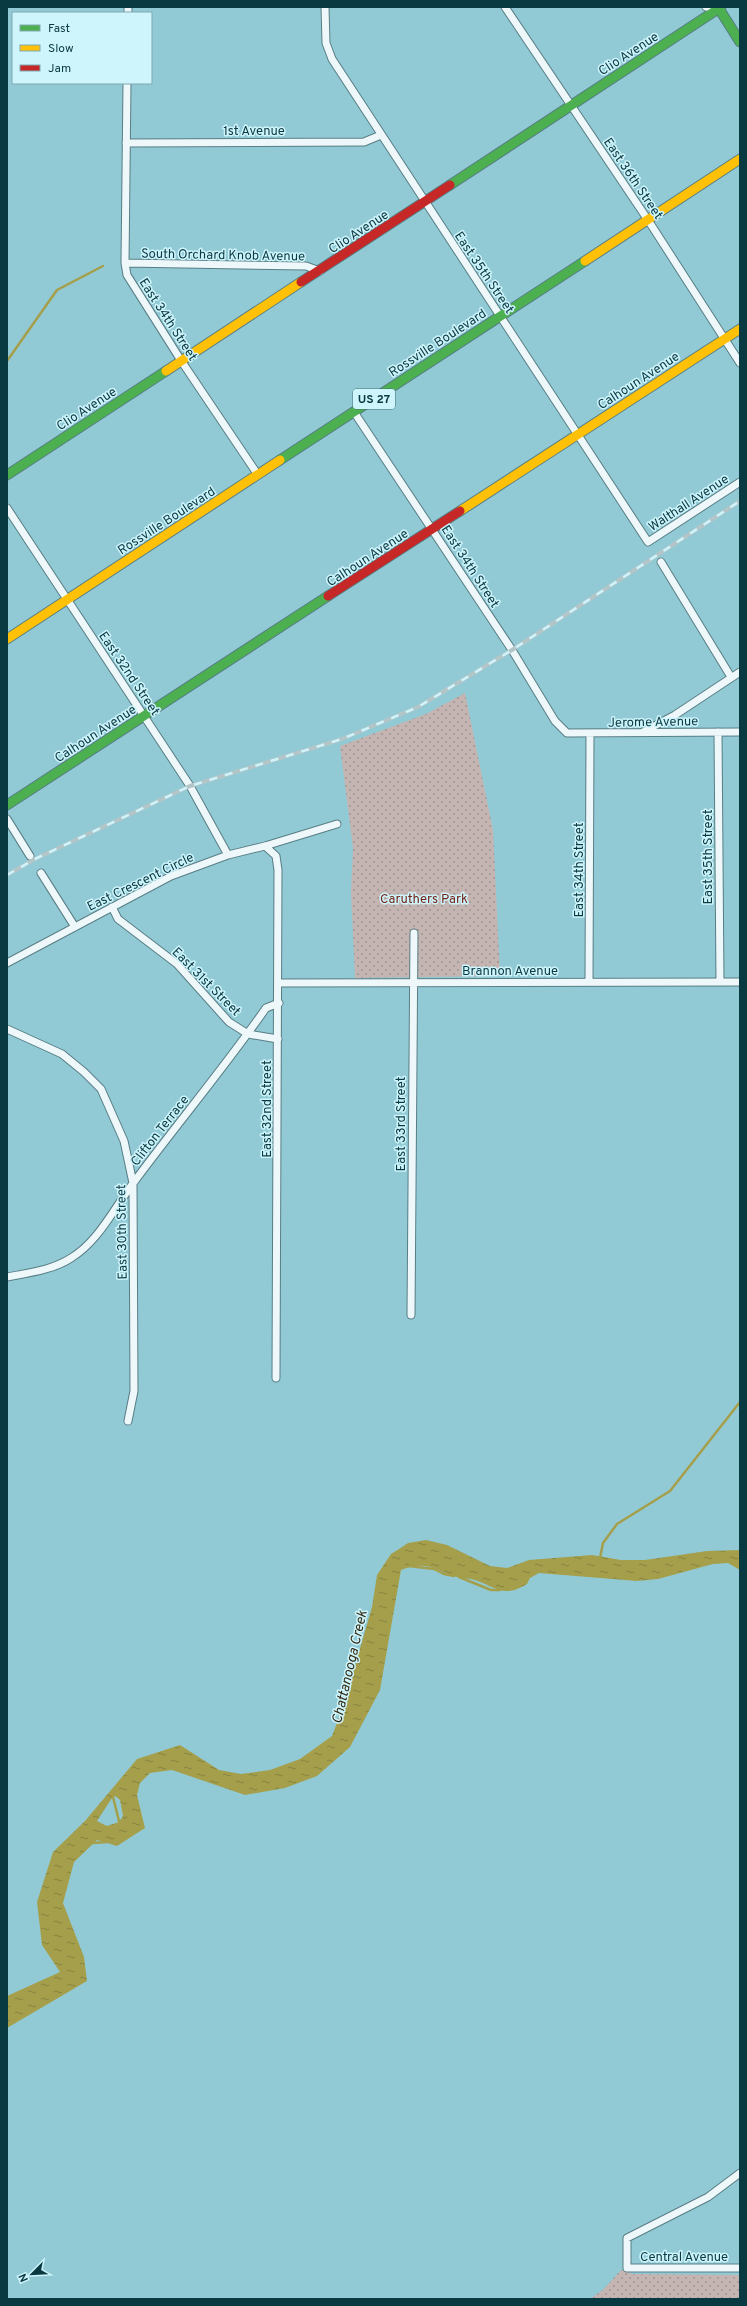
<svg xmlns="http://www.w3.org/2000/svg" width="747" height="2306" font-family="Overpass,sans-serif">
  <defs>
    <pattern id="park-dots" width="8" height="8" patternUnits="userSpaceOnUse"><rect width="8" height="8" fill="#c5b5b2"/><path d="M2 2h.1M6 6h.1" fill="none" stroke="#9e9492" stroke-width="1.8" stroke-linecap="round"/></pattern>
    <pattern id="water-ripples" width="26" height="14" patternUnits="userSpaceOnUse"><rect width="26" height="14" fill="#a59f4b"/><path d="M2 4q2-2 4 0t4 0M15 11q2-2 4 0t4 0" fill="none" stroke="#858340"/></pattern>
  </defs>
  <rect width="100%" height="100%" fill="#91cad5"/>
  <!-- park -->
  <path fill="url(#park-dots)" d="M465,693L493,830L500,976L355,978L351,892L353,848L340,746L426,714Z
    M621,2270L633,2274L740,2275V2299H590L604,2289Z"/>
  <!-- water -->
  <path fill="url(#water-ripples)" fill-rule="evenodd" d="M426,1540L447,1545L490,1566L507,1568L529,1560L592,1555L621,1560H645L707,1551L740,1550V1570L728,1563L713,1564L658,1579L637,1581L539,1573L530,1578L527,1584C504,1598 497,1588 475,1580C470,1578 463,1579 457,1577C433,1570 428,1560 401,1570L380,1690L350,1747L317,1776L285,1788L245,1795L172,1770L150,1773L140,1783L137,1795L145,1828L117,1846L97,1840L74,1862L63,1903L84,1957L87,1981L7,2028V1996L60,1972L42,1945L37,1902L53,1852L85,1821L137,1759L180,1745L219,1770L241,1774L270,1770L300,1759L332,1736L343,1707L372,1607L377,1575L391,1554L399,1549L408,1543ZM114,1795L120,1800L123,1816L119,1822L107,1826L97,1821Z"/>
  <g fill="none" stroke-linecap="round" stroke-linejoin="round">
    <!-- stream -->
    <path stroke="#a59f4b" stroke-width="2.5" d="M7,361L57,290L103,266
      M600,1558L603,1543L617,1524L670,1491L740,1402
      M409,1566L434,1569L444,1574L454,1576
      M459,1577L491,1590H500
      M116,1792L113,1797L120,1825
      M93,1843L107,1842"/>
    <!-- street casing -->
    <g stroke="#587e85" stroke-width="9">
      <path id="street" d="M325,7L326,43L332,59L648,542L740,482
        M505,7L648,220L740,363
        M706,7L718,9
        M128,13V7
        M127,83L125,263L127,275L182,362L258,475
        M126,143L364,142L381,135
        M125,263L306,266L320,271
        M354,412L512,650L555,721L567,733L740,732
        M7,508L190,786L228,855
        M661,562L731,677
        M643,732L675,715L740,672
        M718,732L720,982
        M7,819L30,856
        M265,846L276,856L278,870L276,1378
        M41,873L75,927
        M112,907L118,919L177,964L229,1022L248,1034L278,1039
        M7,963L171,876L228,855L265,846L337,824
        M589,982L590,734
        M279,983L740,982
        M7,1029L62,1054L84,1072L101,1089L124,1141L133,1183L134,1391L128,1421
        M7,1277C28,1273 53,1270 71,1258C99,1241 114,1208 134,1182C177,1124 224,1068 266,1008L279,1003
        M411,1315L414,933
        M740,2173L708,2197L627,2238V2268H740"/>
    </g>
    <!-- fast casing -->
    <g stroke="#587e85" stroke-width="11">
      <path id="fast" d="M718,7L740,42
        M450,185L721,7
        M280,460L585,261
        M7,475L166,371
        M7,805L328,596"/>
    </g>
    <!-- slow casing -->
    <g stroke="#587e85" stroke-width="11">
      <path id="slow" d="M585,261L740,159
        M166,371L301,282
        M460,511L740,329
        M7,639L280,460"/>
    </g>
    <!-- jam casing -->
    <g stroke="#587e85" stroke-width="11">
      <path id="jam" d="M301,282L450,185
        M328,596L460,511"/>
    </g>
    <!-- street -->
    <use href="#street" stroke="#eef7f9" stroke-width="7"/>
    <!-- fast -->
    <use href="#fast" stroke="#4caf50" stroke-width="9"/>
    <!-- slow -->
    <use href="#slow" stroke="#ffc107" stroke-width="9"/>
    <!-- jam -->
    <use href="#jam" stroke="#c62828" stroke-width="9"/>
    <!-- rail casing -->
    <g stroke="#b4c5c8" stroke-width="4">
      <path id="rail" d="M7,875L35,859L190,786L342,739L418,707L512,650L740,501"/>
    </g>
    <!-- rail -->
    <use href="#rail" stroke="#cef4fc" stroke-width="2.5" stroke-dasharray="8" stroke-linecap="butt"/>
  </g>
  <g text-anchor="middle" stroke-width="3" stroke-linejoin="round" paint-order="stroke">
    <!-- shield labels -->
    <rect fill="#cef4fc" stroke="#447179" stroke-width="1" x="353" y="389" width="42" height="20" rx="3"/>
    <g font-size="12" font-weight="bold" fill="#093941">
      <text x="374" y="403">US 27</text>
    </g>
    <!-- street labels -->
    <g font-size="13" fill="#093941" stroke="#cef4fc">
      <text transform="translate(628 53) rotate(-33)" y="5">Clio Avenue</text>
      <text x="254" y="135">1st Avenue</text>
      <text transform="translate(634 178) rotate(56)" y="5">East 36th Street</text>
      <text transform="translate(358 231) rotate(-33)" y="5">Clio Avenue</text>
      <text transform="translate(223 254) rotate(1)" y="5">South Orchard Knob Avenue</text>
      <text transform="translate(485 272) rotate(56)" y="5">East 35th Street</text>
      <text transform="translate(169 319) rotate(57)" y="5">East 34th Street</text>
      <text transform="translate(437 342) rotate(-33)" y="5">Rossville Boulevard</text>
      <text transform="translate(638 380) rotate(-33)" y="5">Calhoun Avenue</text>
      <text transform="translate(86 408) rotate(-33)" y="5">Clio Avenue</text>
      <text transform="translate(688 502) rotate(-33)" y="5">Walthall Avenue</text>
      <text transform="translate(166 520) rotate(-33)" y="5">Rossville Boulevard</text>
      <text transform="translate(367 557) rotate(-33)" y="5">Calhoun Avenue</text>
      <text transform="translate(471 566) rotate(57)" y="5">East 34th Street</text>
      <text transform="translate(130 673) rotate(56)" y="5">East 32nd Street</text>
      <text transform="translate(653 721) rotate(-1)" y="5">Jerome Avenue</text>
      <text transform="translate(95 733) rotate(-33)" y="5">Calhoun Avenue</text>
      <text transform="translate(707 857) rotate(-90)" y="5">East 35th Street</text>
      <text transform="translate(578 870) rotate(-90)" y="5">East 34th Street</text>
      <text transform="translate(140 881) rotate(-26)" y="5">East Crescent Circle</text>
      <text x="510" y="975">Brannon Avenue</text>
      <text transform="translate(207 981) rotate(45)" y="5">East 31st Street</text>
      <text transform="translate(266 1109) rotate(-90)" y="5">East 32nd Street</text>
      <text transform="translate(400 1124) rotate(-90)" y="5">East 33rd Street</text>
      <text transform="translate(159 1130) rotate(-52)" y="5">Clifton Terrace</text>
      <text transform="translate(121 1232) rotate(-91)" y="5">East 30th Street</text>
      <text x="684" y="2261">Central Avenue</text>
    </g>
    <!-- park labels -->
    <g font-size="13" fill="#742317" stroke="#cef4fc">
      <text x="424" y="903">Caruthers Park</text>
    </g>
    <!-- water labels -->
    <g font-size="14" font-style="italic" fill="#322a13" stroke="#cef4fc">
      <text transform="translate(349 1667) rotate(-77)" y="5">Chattanooga Creek</text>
    </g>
  </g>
  <!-- border -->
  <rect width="747" height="2306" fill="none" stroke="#093941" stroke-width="16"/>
  <!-- legend -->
  <rect x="12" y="12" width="140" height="72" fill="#cef4fc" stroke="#7fa9b1"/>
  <rect x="20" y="25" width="20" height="6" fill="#4caf50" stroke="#7fa9b1"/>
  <text x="48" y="32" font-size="12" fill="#093941">Fast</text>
  <rect x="20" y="45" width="20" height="6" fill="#ffc107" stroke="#7fa9b1"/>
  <text x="48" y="52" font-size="12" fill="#093941">Slow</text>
  <rect x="20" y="65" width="20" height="6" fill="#c62828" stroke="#7fa9b1"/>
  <text x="48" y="72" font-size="12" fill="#093941">Jam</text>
  <!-- north arrow -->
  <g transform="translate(32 2274) rotate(246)" stroke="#cef4fc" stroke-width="3" paint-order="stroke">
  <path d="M0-3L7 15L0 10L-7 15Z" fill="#093941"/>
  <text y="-6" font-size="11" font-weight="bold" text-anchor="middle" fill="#093941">N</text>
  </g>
</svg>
